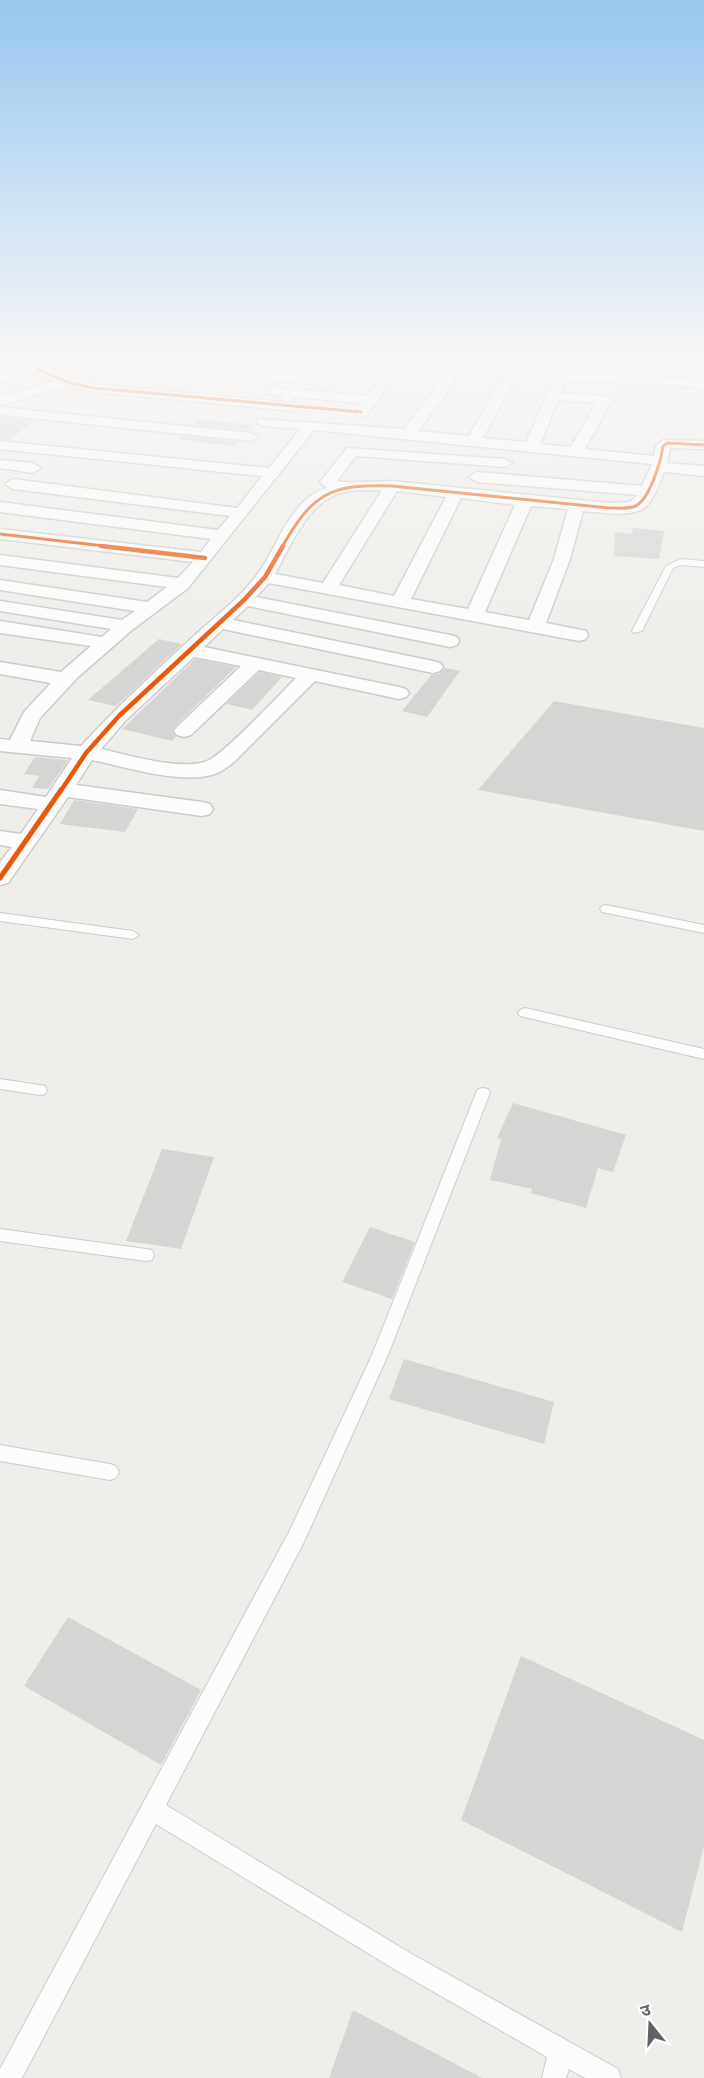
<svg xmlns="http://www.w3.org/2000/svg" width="704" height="2078" font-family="Commissioner,'Noto Sans Devanagari',sans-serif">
  <rect width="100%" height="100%" fill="#efeeea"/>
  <!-- building -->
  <path fill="#d6d5d3" d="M0,417L33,421L10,440L0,439Z
    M198,419L253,425L248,430L193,425Z
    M182,436L238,442L235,446L205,443L179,439Z
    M633,528L664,531L659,559L614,556L615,532L632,534Z
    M159,639L182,644L116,706L88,700Z
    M195,659L236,667L175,726L172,731L176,737L172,741L122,729Z
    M445,668L460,671L427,717L402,711L431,675L441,673Z
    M260,672L282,677L252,710L226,704Z
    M554,701L704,728V831L478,790Z
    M35,757L68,760L48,789L32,788L39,776L24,774Z
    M74,800L138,809L125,832L60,824Z
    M513,1103L626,1135L613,1172L598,1168L586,1208L531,1193L532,1189L490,1180L501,1139L497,1138Z
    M162,1149L214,1157L181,1249L126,1241Z
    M370,1227L415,1242L392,1299L342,1282Z
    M404,1359L554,1402L544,1444L389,1399Z
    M68,1617L201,1690L161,1765L24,1686Z
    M521,1656L704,1740V1846L682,1932L461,1820Z
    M353,2010L482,2078H329Z"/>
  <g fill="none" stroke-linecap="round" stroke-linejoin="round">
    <!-- service casing -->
    <g stroke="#cbcccc" stroke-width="2">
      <path id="service" d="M680,559L704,561V567L681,565L673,568L642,631L634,633L632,631L666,566Z
        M606,905L704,925V933L602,912L600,909L602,906Z
        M0,913L133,931L139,935L133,939L0,921Z
        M525,1008L704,1049V1059L520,1016L518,1013L520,1010Z
        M0,1079L40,1085L45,1086L47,1090L45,1094L40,1095L0,1089Z
        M483,1088L488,1089L490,1093L388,1355L304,1542L166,1805L410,1953L618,2069L621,2078H585L569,2069L566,2078H542L547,2057L394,1969L156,1824L22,2078H0V2069L290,1530L372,1355L476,1093L478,1089Z
        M0,1229L146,1249L152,1250L154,1255L152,1260L146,1261L0,1241Z
        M0,1445L110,1464L116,1466L119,1472L116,1478L110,1480L0,1461Z"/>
    </g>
    <!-- minor casing -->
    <g stroke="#cbcccc" stroke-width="3">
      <path id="minor" d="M59,359H82L49,370L71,379L93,384L295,403L302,407L295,411L93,392L67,386L0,405V397L55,381L35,373L0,382V374Z
        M318,359H332L303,390L367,396L394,359H407L366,416L361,417L354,413L361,403L296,397L289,401L284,400L283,396L267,394L265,391L272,387L290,389L296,383L203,373L197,369L203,365L302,376Z
        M436,359H450L457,365L704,380V388L566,380L561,393L605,396L612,400L585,449L654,456L656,446L663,440L704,441V449L670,448L667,463L704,466V476L664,472C660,482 656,494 649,503C637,520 601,512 583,511L570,559L546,623L586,631L588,635L586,639L579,641L269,583L256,597L450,635L457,637L459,641L457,645L450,647L248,606L233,620L433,661L440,663L443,667L440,671L433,673L223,629L204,647L399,687L406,689L409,693L406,697L399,699L315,681L238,758C231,765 224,770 215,774C182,785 126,767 92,760L76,785L202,802L210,804L213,809L210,814L202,816L68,797L8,883L0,885V862L12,847L0,845V831L21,834L38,809L0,804V790L46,797L72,758L0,751V739L10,740L24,712L51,683L0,674V662L61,672L91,646L0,633V621L102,637L111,629L0,611V601L122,620L135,611L0,590V580L147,602L167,587L0,565V555L178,578L193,562L0,539V529L201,552L211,539L0,512V502L218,530L230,516L13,489L5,484L13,479L237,508L262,476L0,449V441L269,468L300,429L263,426L256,422L258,419L404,429L434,391L446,370ZM457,373L504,376L469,436L418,431L447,392ZM516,377L554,379L526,442L483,438ZM558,400L596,403L571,447L540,444ZM314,430L652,464L642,486L477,472L469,477L477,482L638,495L630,502L609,503L392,481C380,481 344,484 337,481L356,456L505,467L512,463L505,459L347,448L320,482L327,488C290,498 278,547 257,575C240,598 216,616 195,635C156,671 117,707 81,746L30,741L40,718L78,677L132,630L188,588ZM358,490H382L323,583L275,574C290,547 305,508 335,495C342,492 351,491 358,490ZM397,491L446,497L394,596L339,585ZM461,498L515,505L468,609L411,599ZM531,506L568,509L554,559L529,620L485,612ZM194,657L241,666L177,727L174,731L177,735L184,737L191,735L259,670L296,678C281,693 221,758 205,762C177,770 129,755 101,749L126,720Z
        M0,407L251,433L258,437L251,441L0,415Z
        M0,460L33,463L41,468L33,473L0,468Z"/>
    </g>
    <!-- service -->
    <use href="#service" fill="#fdfcfc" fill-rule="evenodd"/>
    <!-- minor -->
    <use href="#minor" fill="#fdfcfc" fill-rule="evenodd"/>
    <!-- cycleway-far2 casing -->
    <g stroke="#fff" stroke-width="5">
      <path id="cycleway-far2" d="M37,369L67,382L93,388L361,412
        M0,534L113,547
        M282,547C313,493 330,484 392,486L609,508C616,508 626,509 633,507C649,503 661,461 663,446L668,443L704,445"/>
    </g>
    <!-- cycleway-far1 casing -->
    <g stroke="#fff" stroke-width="8">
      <path id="cycleway-far1" d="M101,546L205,558
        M60,792L86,753L119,716L244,600L265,577L283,546"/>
    </g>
    <!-- cycleway casing -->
    <g stroke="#fff" stroke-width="9">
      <path id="cycleway" d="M0,878L61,790"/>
    </g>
    <!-- cycleway-far2 -->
    <use href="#cycleway-far2" stroke="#e8590c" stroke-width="3"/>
    <!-- cycleway-far1 -->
    <use href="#cycleway-far1" stroke="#e8590c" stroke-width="4.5"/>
    <!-- cycleway -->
    <use href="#cycleway" stroke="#e8590c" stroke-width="5"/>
  </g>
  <!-- sky -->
  <linearGradient id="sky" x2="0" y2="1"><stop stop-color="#97c6ef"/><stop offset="0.55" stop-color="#f8f7f6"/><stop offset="1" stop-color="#f8f7f6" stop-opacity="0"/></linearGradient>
  <rect width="704" height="650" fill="url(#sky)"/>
  <!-- north arrow -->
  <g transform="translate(650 2024) rotate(342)" stroke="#ffffff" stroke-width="4.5" paint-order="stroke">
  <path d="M0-4.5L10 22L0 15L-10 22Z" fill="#5f6368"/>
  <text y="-9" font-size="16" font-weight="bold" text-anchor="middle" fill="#5f6368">उ</text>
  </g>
</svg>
